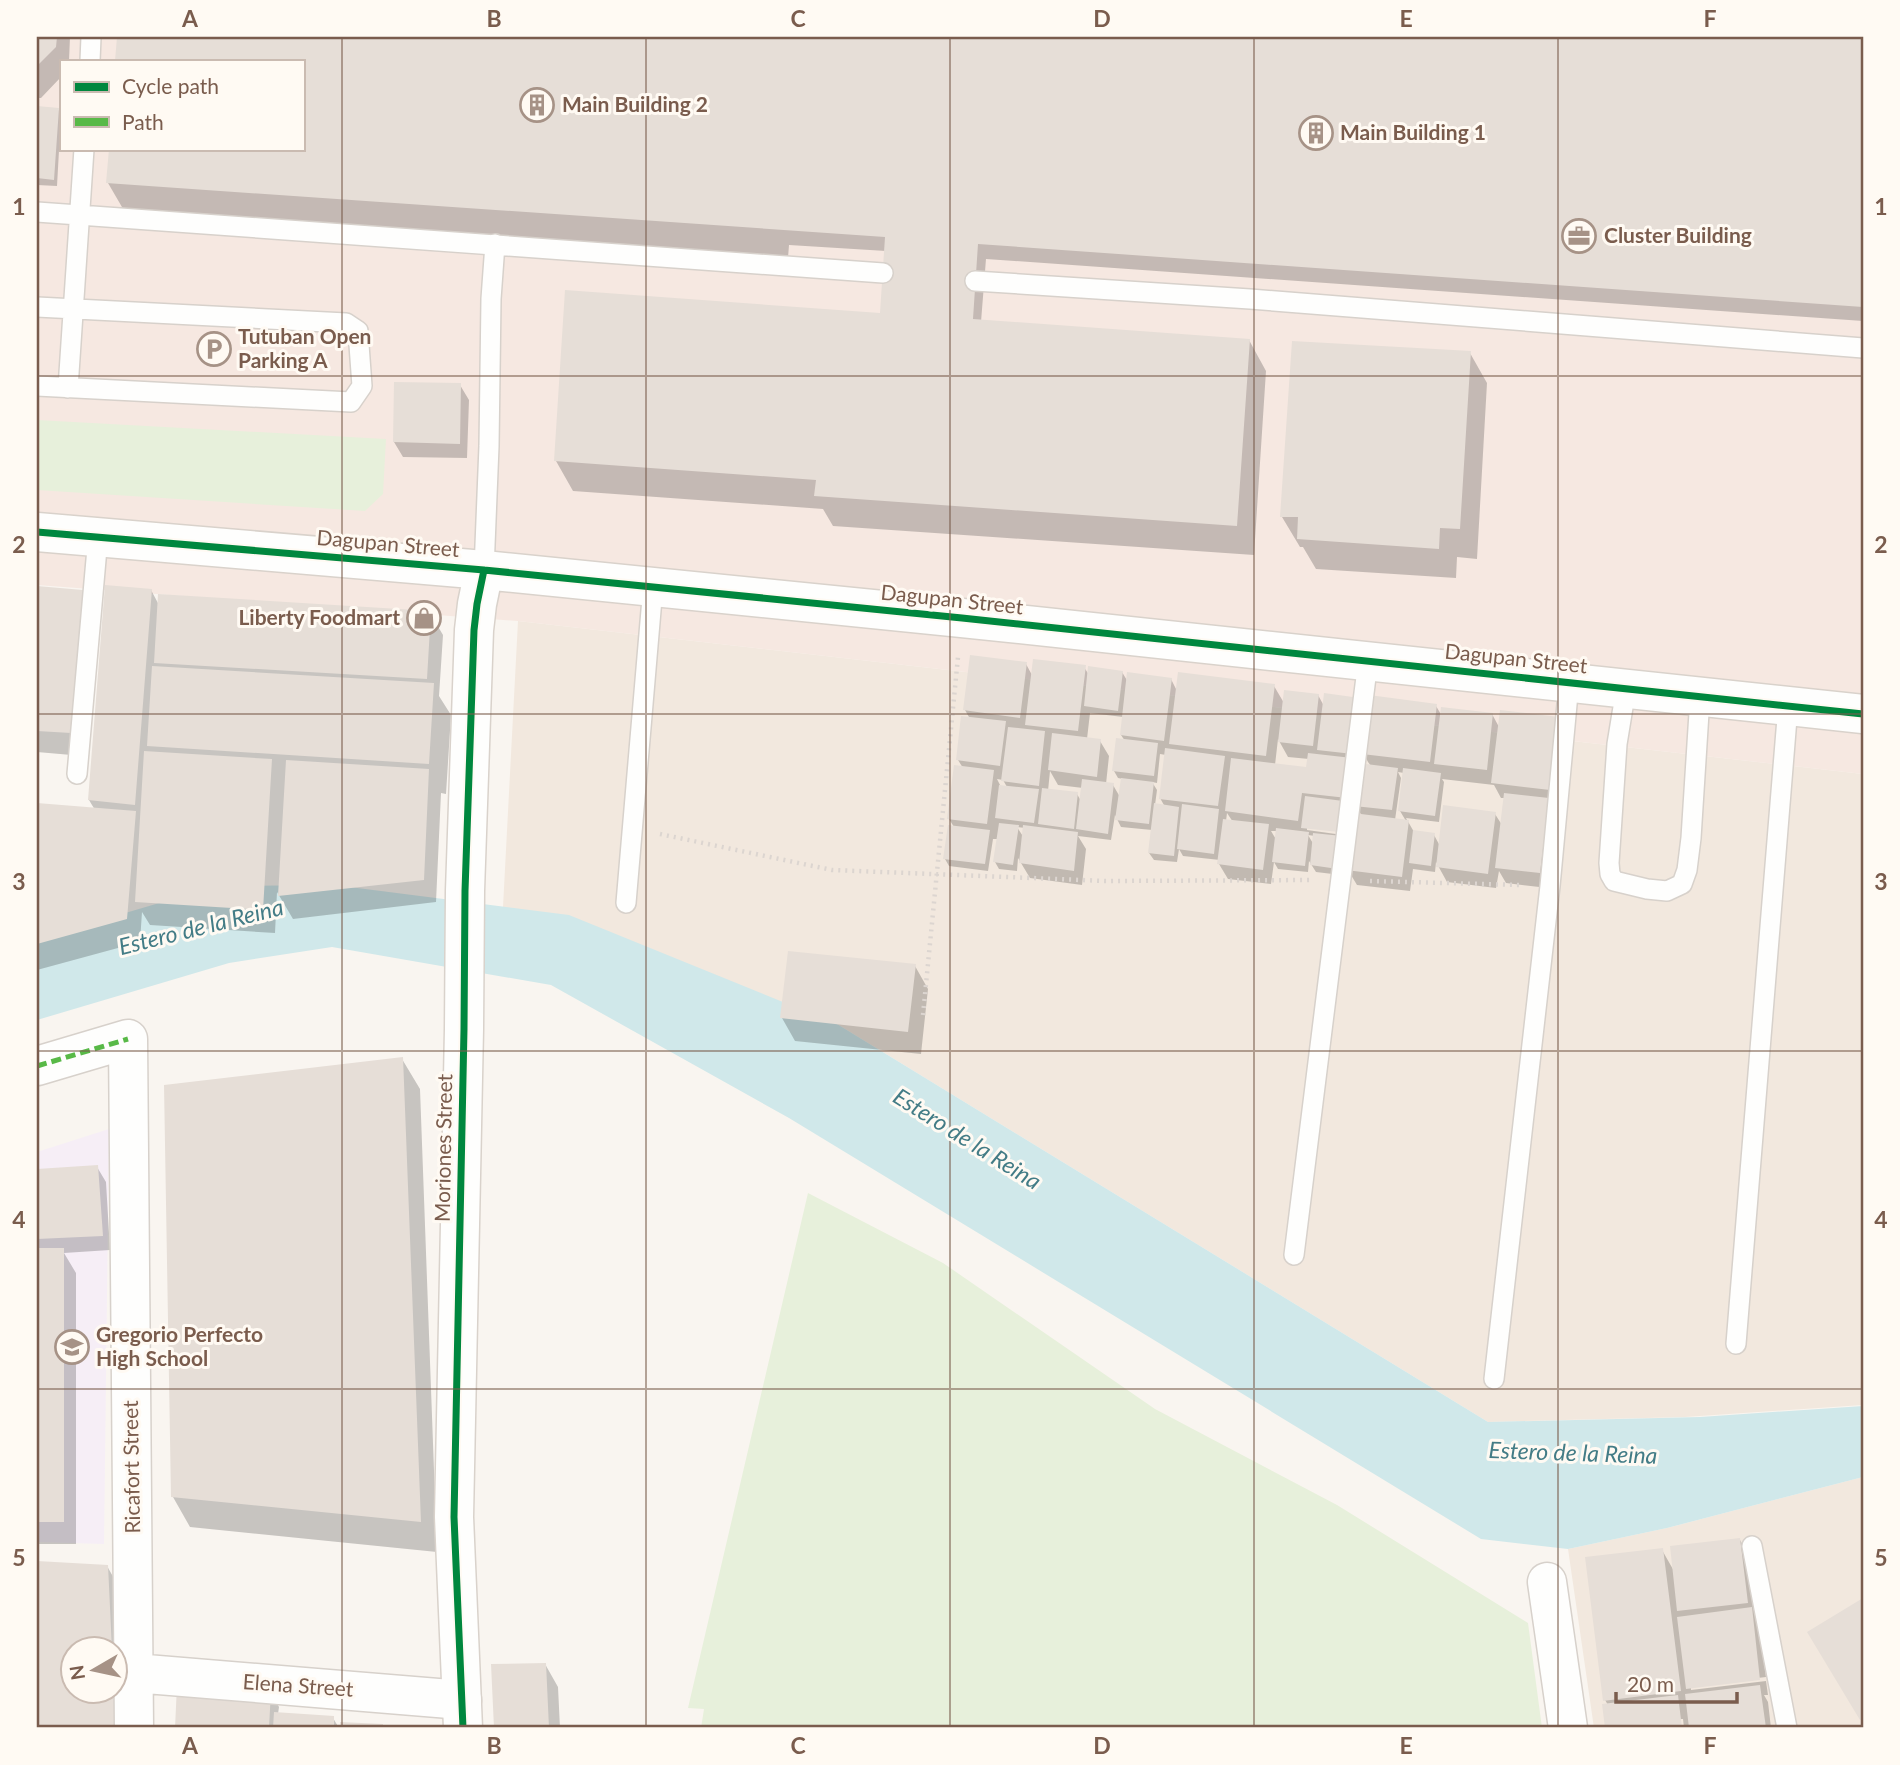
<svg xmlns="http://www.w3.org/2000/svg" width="1900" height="1765" font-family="Lato,sans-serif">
  <rect width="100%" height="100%" fill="#f9f5f0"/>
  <!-- residential -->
  <path fill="#f2e8de" d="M518,621L1863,774V1405L1685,1417L1488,1422L837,1024L503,907Z
    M1863,1477V1728H1594L1568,1549L1667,1528Z"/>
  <!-- commercial -->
  <path fill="#f6e8e1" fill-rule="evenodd" d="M37,37H1863V774L518,621L37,585ZM61,61H303V149H61Z"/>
  <!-- education -->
  <path fill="#f6eef6" d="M109,1129L104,1544L37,1542V1152Z"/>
  <!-- green -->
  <path fill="#e7f0db" d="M37,420L386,439L383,494L365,511L37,490Z
    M808,1193L943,1263L1155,1409L1337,1505L1528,1623L1542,1728H701L704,1709L688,1708Z"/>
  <!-- water -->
  <path fill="#d0e8ea" d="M334,885L569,915L837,1024L1488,1422L1700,1417L1863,1406V1477L1667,1528L1568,1549L1481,1539L789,1118L551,985L332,947L229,963L37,1020V939L217,886Z"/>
  <!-- shadow -->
  <path fill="#0003" fill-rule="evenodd" d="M37,37H70L69,61H61V77L41,98H37Z
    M118,37H1863V321L986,259L981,322L1249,340L1266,371L1254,555L833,526L823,509L573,491L556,461L882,314L886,251L789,245L787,271L133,226L108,183L111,149H303V61H117Z
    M37,108L58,109L61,115L57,186L37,185Z
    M1470,353L1487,383L1477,559L1457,557L1456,578L1316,569L1303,547H1300L1282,517Z
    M460,385L469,400L467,458L403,457L394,442Z
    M37,588L82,592L95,614L83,756L37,752Z
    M151,590L159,605L430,613L443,635L439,696L451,715L446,794L441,793L436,902L293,919L277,892L275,933L150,925L142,912L140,942L37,970V805L95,810L89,800Z
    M1026,664L1032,675L1084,667L1089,675L1122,672L1128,682L1171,679L1177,691L1274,686L1284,703L1318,695L1324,706H1436L1442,716L1492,714L1499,727L1558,719L1548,888L1506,883L1499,871L1496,888L1447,882L1436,862L1435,872L1413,869L1410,891L1357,885L1348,870L1355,813L1307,827V830L1343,835L1341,875L1316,872L1309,861L1308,872L1278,869L1274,862L1271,884L1228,879L1219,864L1220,860L1183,856L1179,849L1177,862L1154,860L1149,853L1152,830L1121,827L1115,815L1111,840L1078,836L1086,849L1082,885L1030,878L1018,858L1017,871L999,869L995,862L998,839H993L988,871L949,866L945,859L954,827L949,819L963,768L958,760L970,719L965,710ZM1090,713L1123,717L1121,735L1125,741L1114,771L1118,778L1123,779L1120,797L1113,785L1106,784L1109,756L1100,741L1087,739ZM1278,739L1288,757L1309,759L1307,769L1275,765ZM1363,752L1368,762L1371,766L1361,765ZM1160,754L1166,755L1160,798L1165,807L1155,805L1157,790L1152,782L1157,783ZM1050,771L1058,785L1083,788L1081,801L1077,794L1048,791ZM1398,772L1404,773L1400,811L1406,821L1395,820L1401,778ZM997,779L1003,780L1007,787H1001ZM1442,779L1494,785L1501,798H1505L1502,825L1495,814L1440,846L1434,835L1414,832L1406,818L1439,822L1444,782ZM1356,806L1362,816L1355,815ZM1227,813L1233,822L1226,821ZM1017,827L1025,828L1024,838ZM1271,831H1278L1277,841ZM1308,835L1315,836L1314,845Z
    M915,966L928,989L921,1054L795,1041L782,1018Z
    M402,1059L420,1089L437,1552L190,1527L173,1497Z
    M97,1167L106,1182L110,1250L64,1253L76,1273V1544H37V1171Z
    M1740,1540L1748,1555L1756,1618L1759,1625L1766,1677L1691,1686V1690L1766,1681L1768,1695H1764L1768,1702L1771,1728H1684L1683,1719H1679L1680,1728H1607L1604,1706L1608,1705L1605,1700L1662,1550L1674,1571Z
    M37,1562L107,1566L120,1589L126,1728H37ZM74,1650H116V1692H74Z
    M1863,1600V1723L1810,1633Z
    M545,1664L558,1687L560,1728H495L493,1666Z
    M178,1687L270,1691L279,1707L278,1714L333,1718L339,1728H176Z"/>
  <!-- building -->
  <path fill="#e6ded7" d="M37,37H57L56,47L37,66Z
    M117,37H1863V307L978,244L973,319L1250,339L1237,526L814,496L816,480L554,461L565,290L880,313L885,237L106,183L109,149H303V61H115Z
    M37,106L59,108L54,180L37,178Z
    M1292,341L1471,351L1460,529L1440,528L1439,549L1297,539L1298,517H1280Z
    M394,382L461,383L460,444L393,442Z
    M105,585L152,589L135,805L88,800Z
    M37,586L83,590L71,733L37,731Z
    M158,594L431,611L427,679L154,663Z
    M970,655L1027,662L1020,718L963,710Z
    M1033,659L1086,665L1078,731L1025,725Z
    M152,666L434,683L429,764L147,746Z
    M1088,666L1123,671L1118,711L1084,706Z
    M1127,672L1172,678L1164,741L1120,735Z
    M1178,672L1275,684L1266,756L1169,744Z
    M1284,690L1319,694L1313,746L1278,742Z
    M1324,693L1360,698L1353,754L1317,750Z
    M1369,695L1437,704L1430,762L1362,754Z
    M1441,707L1493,713L1487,770L1434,764Z
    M1500,710L1559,717L1550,790L1491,783Z
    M961,716L1006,721L1000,766L956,760Z
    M1008,727L1045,731L1039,786L1001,781Z
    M1052,733L1101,739L1097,777L1048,770Z
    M1116,738L1158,743L1154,776L1112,771Z
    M1165,748L1225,756L1218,806L1159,799Z
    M144,751L272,759L263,910L135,902Z
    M1308,753L1352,758L1347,798L1302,793L1298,821L1225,811L1231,758L1306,767Z
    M286,760L429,769L424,880L278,896Z
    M1358,763L1398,768L1392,810L1354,806Z
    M954,765L994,770L987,824L947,819Z
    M1403,768L1441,773L1435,816L1398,811Z
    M1121,778L1154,782L1149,824L1115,820Z
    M1082,779L1114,783L1108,834L1076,829Z
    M999,785L1039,789L1034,823L995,818Z
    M1042,788L1078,792L1074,829L1038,824Z
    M1504,793L1549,798L1540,873L1495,868Z
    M1305,796L1343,801L1339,832L1301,828Z
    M37,803L136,811L127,919L37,944Z
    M1154,803L1179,807L1174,856L1148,853Z
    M1182,804L1219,809L1214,854L1177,849Z
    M1443,805L1496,812L1488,874L1436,867Z
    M1353,813L1409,820L1402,877L1346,870Z
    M1223,819L1269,824L1263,870L1217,864Z
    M999,823L1019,825L1013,865L993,862Z
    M948,825L990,830L985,864L943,859Z
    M1023,825L1078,832L1074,871L1019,863Z
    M1276,828L1309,832L1305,866L1272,862Z
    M1413,830L1435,833L1431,866L1409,863Z
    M1313,833L1342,836L1338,869L1310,865Z
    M788,951L916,964L908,1032L780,1018Z
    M403,1057L421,1522L171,1497L164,1085Z
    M98,1165L103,1236L37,1239V1169Z
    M37,1248H64V1522H37Z
    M1740,1538L1748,1603L1677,1611L1670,1546Z
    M1663,1548L1681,1691L1603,1701L1585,1557Z
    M37,1561L108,1565L112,1650H74V1692H114L115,1728H37Z
    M1863,1598V1718L1860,1720L1807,1632Z
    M1752,1607L1760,1680L1686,1689L1677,1617Z
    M546,1663L549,1728H494L491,1664Z
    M177,1685L271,1690L269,1728H175Z
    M1760,1685L1766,1728H1689L1685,1694Z
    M1678,1695L1682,1728H1605L1602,1704Z
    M274,1712L334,1716V1728H273Z
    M340,1722L383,1724V1728H340Z"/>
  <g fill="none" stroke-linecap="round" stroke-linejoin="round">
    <!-- lane casing -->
    <g stroke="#d7d1cb" stroke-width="22">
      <path id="lane" d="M90,61L91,37
        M37,212L883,273
        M975,281L1250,299L1863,348
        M37,307L346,323L358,331L362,386L351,402L37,386
        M68,388L84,149
        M484,570L489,446L491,299L495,244
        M1626,689L1617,744L1609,863L1610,874L1614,881L1647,889L1667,891L1682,884L1687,870L1691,838L1700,697
        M77,774L98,537
        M626,903L653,587
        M1294,1255L1368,661
        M1736,1344L1788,706
        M1494,1379L1550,886L1569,683
        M1752,1546L1787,1728"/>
    </g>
    <!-- street casing -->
    <g stroke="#d7d1cb" stroke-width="41">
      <path id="street" d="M37,1066L128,1039L134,1728
        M1547,1582L1568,1728
        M134,1673L462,1700"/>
    </g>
    <!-- secondary casing -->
    <g stroke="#d9d2cb" stroke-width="41">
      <path id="secondary" d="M37,532L484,570L962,618L1863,714
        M463,1728L454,1517L464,1029L465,891L474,630L477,604L484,570"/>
    </g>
    <!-- path -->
    <path stroke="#dcd5d0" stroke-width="4.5" stroke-dasharray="2 5" stroke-linecap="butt" d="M660,834L832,870L1106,881L1313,880
      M1370,881L1519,885
      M923,1015L958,657"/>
    <!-- lane -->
    <use href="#lane" stroke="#fefefd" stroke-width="19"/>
    <!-- street -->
    <use href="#street" stroke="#fefefd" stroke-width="38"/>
    <!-- secondary -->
    <use href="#secondary" stroke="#fefefd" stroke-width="38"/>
    <!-- quiet -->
    <path stroke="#58b947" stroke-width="5" stroke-dasharray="10 5" stroke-linecap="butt" d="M37,1066L128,1039"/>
    <!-- cycleway casing -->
    <g stroke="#fffaf3" stroke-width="11">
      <path id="cycleway" d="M37,532L484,570L962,618L1863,714
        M463,1728L454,1517L464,1029L465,891L474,630L477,604L484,570"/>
    </g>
    <!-- cycleway -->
    <use href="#cycleway" stroke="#00873e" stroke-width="7"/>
  </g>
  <!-- grid -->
  <path fill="none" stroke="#7a5c4d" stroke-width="2" stroke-opacity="0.55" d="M342,37V1728M646,37V1728M950,37V1728M1254,37V1728M1558,37V1728M37,376H1863M37,714H1863M37,1051H1863M37,1389H1863"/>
  <!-- icons -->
  <defs>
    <g id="building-ring" transform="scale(1.75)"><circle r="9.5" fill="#fffaf3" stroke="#a69286" stroke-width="1.5"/><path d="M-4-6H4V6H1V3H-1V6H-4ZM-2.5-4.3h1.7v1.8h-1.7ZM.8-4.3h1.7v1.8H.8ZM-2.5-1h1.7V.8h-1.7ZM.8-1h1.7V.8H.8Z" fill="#a69286"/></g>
    <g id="office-ring" transform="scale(1.75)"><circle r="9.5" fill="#fffaf3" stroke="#a69286" stroke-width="1.5"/><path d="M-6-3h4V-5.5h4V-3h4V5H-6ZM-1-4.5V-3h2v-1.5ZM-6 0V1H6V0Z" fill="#a69286"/></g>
    <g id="parking-ring" transform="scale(1.75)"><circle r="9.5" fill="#fffaf3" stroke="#a69286" stroke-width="1.5"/><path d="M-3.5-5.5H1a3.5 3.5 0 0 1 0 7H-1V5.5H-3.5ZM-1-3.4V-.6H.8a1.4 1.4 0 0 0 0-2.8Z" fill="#a69286"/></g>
    <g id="shop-ring" transform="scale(1.75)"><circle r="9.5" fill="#fffaf3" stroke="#a69286" stroke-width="1.5"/><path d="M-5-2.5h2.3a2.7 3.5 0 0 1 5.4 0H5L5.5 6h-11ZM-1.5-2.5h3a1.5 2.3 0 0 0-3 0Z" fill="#a69286"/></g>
    <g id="school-ring" transform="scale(1.75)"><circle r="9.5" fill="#fffaf3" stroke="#a69286" stroke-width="1.5"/><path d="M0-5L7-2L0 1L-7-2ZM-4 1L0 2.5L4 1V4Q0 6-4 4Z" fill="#a69286"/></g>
  </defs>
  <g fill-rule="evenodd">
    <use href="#building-ring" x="537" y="105"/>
    <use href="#building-ring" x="1316" y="133"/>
    <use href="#office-ring" x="1579" y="236"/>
    <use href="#parking-ring" x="214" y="349"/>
    <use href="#shop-ring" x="424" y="618"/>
    <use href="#school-ring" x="72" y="1347"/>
  </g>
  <g text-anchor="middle" stroke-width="6" stroke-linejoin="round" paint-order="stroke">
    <!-- poi labels -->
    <g font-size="21" font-weight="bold" fill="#7a5c4d" stroke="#fffaf3" text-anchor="start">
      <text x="562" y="112">Main Building 2</text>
      <text x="1340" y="140">Main Building 1</text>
      <text x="1604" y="243">Cluster Building</text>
      <text x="238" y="344">Tutuban Open<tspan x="238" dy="24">Parking A</tspan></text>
      <text x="400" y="625" text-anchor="end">Liberty Foodmart</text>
      <text x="96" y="1342">Gregorio Perfecto<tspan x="96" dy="24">High School</tspan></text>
    </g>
    <!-- street labels -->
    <g font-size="21" fill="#7a5c4d" stroke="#fffaf3">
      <text transform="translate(388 544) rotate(5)" y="7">Dagupan Street</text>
      <text transform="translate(952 600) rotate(6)" y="7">Dagupan Street</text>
      <text transform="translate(1516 659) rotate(6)" y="7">Dagupan Street</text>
      <text transform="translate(444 1148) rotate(-89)" y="7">Moriones Street</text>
      <text transform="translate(132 1467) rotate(-91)" y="7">Ricafort Street</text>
      <text transform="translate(298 1686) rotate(4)" y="7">Elena Street</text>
    </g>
    <!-- water labels -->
    <g font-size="23" font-style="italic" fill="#437c86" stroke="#fffaf3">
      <text transform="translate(201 927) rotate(-14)" y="8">Estero de la Reina</text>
      <text transform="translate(967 1139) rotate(32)" y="8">Estero de la Reina</text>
      <text transform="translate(1573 1453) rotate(2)" y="8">Estero de la Reina</text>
    </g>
  </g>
  <!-- border -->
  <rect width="1900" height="1765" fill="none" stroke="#fffaf3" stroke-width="77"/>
  <!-- legend -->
  <rect x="60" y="60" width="245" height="91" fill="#fffaf3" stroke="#cabbb1" stroke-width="2"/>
  <rect x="74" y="82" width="35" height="10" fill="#00873e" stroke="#cabbb1" stroke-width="2"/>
  <text x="122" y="94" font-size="21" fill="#7a5c4d">Cycle path</text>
  <rect x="74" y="117" width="35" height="10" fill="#58b947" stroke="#cabbb1" stroke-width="2"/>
  <text x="122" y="130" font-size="21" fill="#7a5c4d">Path</text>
  <!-- north arrow -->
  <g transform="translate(94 1670) rotate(261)"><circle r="33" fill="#fffaf3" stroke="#cabbb1" stroke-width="2"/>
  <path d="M0-5L12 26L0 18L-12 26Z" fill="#a69286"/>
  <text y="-10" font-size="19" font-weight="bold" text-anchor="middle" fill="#7a5c4d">N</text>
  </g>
  <!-- scale -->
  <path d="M1616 1692v10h121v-10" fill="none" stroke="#7a5c4d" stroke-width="3.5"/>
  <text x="1627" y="1692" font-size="21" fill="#7a5c4d" stroke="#fffaf3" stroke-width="5" paint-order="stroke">20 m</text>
  <rect x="38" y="38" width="1824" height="1688" fill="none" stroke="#7a5c4d" stroke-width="2.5"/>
  <g font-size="23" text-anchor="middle" font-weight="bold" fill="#7a5c4d">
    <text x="190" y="27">A</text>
    <text x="494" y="27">B</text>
    <text x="798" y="27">C</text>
    <text x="1102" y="27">D</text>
    <text x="1406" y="27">E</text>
    <text x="1710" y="27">F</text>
    <text x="19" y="215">1</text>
    <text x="1881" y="215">1</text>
    <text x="19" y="553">2</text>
    <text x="1881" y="553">2</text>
    <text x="19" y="890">3</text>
    <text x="1881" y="890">3</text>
    <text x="19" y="1228">4</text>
    <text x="1881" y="1228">4</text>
    <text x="19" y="1566">5</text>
    <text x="1881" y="1566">5</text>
    <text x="190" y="1754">A</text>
    <text x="494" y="1754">B</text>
    <text x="798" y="1754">C</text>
    <text x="1102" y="1754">D</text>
    <text x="1406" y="1754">E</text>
    <text x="1710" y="1754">F</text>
  </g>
</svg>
